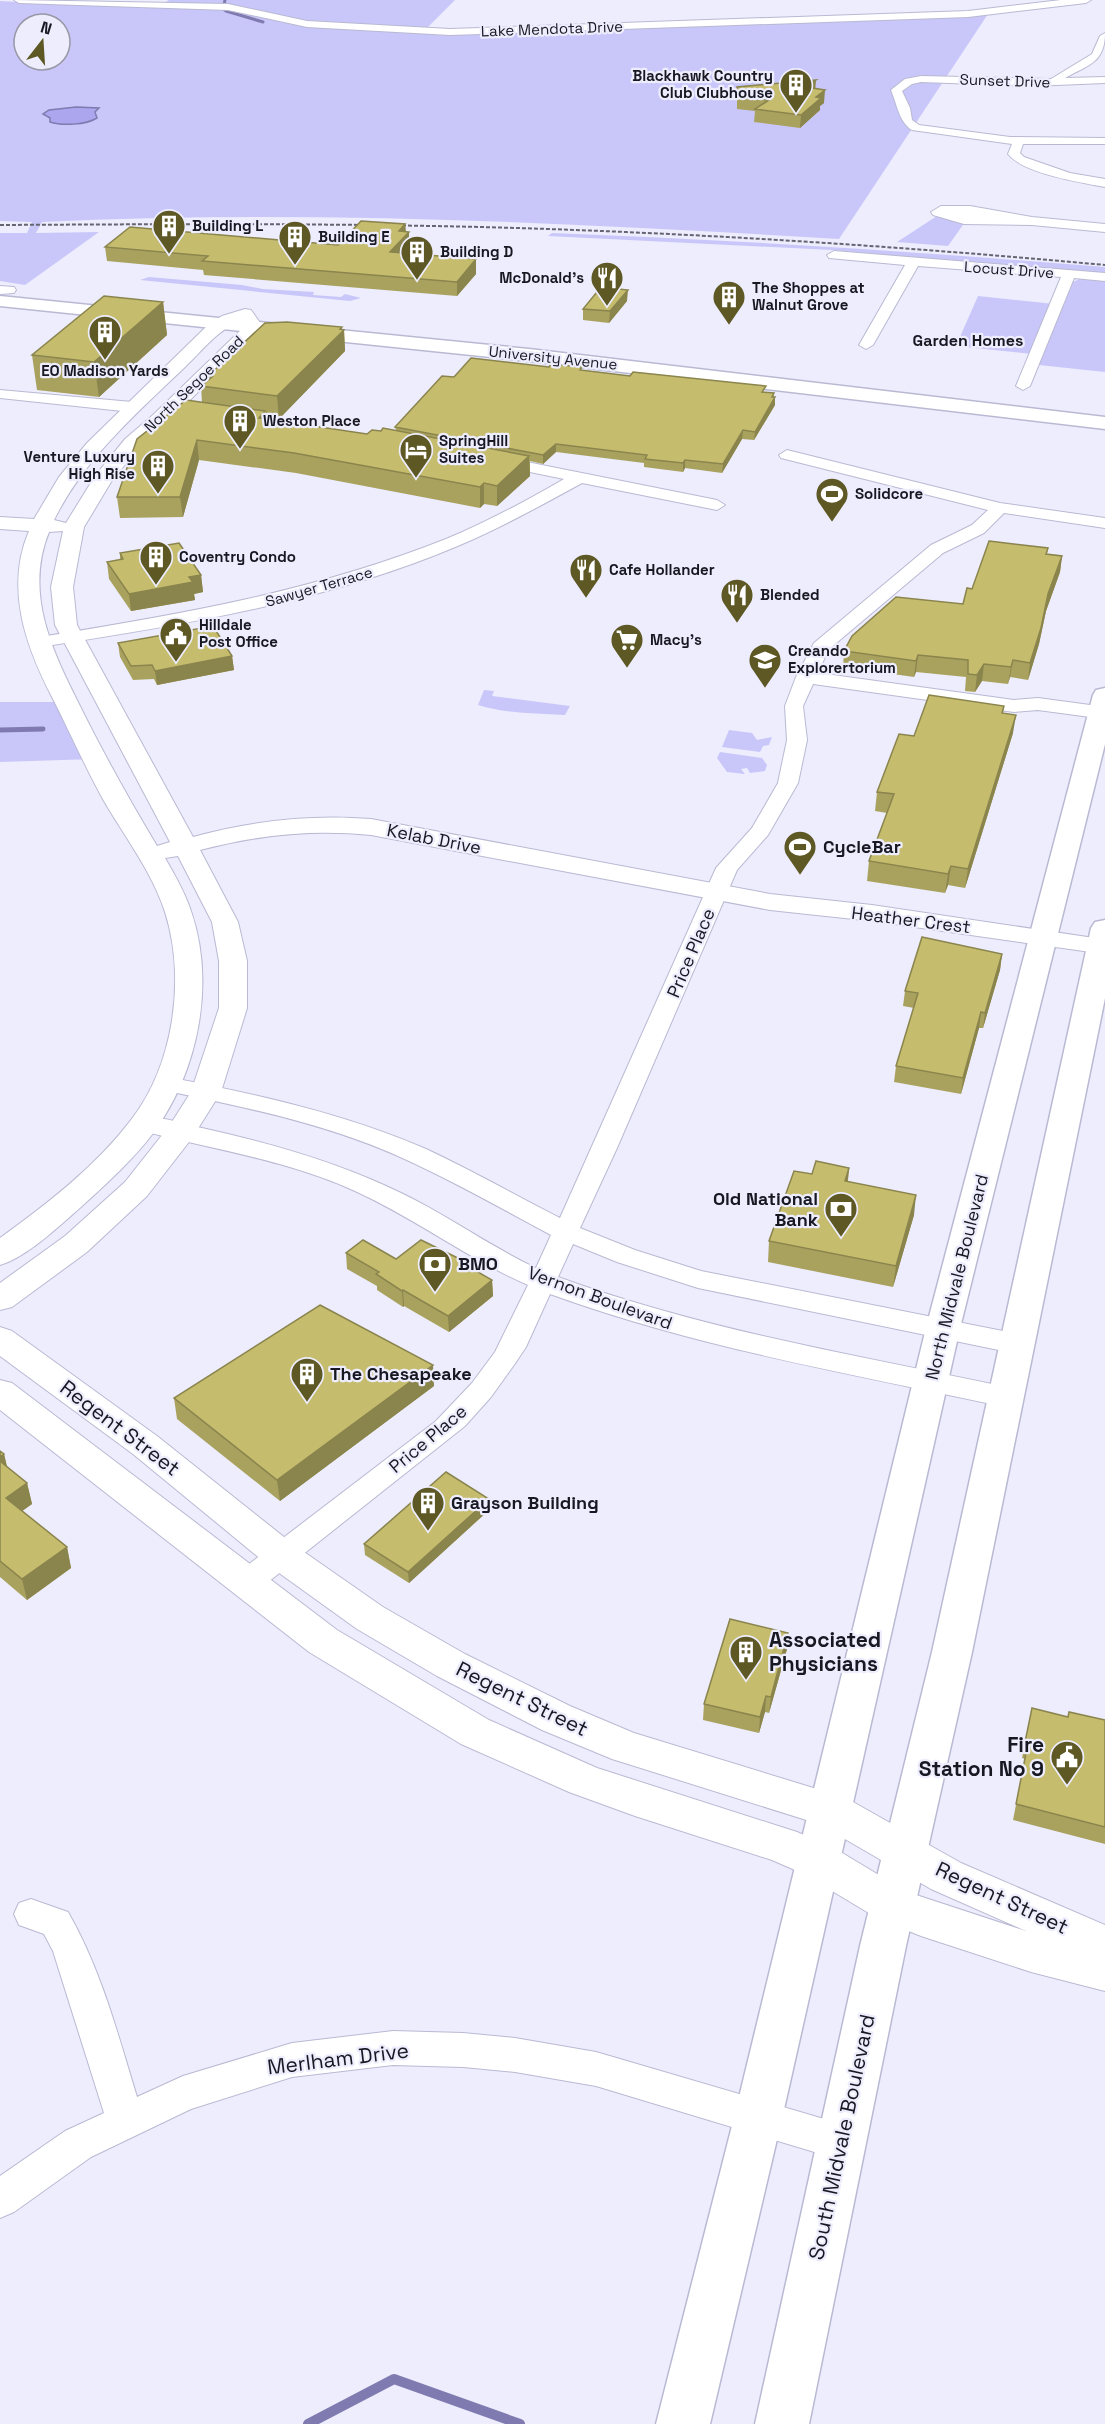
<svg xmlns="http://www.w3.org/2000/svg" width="1105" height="2424" font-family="'Space Grotesk',sans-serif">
  <rect width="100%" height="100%" fill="#ededfe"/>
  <!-- green -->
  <path fill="#c9c7f9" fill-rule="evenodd" d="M169,0H455L426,29L427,33L988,14L839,239C574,223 307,209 42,222L36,233L99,232L25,285L0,281V233H27L32,222L0,221V1L55,4L161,5ZM24,24H60V60H24Z
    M937,216L965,222L948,246L897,242Z
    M552,233C737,240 921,252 1105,267V274L832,250L548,236Z
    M149,277L242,285L263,289L314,292L313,295L341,297L345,294L361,298L350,301L140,280Z
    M1082,278L1105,280V372L1039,365L1042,355L956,346L978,296L1064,305L1073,282Z
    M484,690L494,691L492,696L570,706L565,715C535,713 507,714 478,705Z
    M0,702H66L95,759L0,762Z
    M729,730L752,733L757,740L772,737L769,745L763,746L760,752L722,747Z
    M720,752L762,758L767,765L765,771L750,773L747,768L741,769L745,774L727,772L717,758Z"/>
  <!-- water -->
  <path fill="#aba6ed" stroke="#7f7bb0" stroke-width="1.5" d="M76,107L99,108L95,112L97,118C86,125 62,126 50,122V118L43,114L49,110Z"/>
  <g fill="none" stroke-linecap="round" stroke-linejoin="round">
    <!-- stream-far2 -->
    <path stroke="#7f7bb0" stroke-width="3" d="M225,0L223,9L226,11L263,22"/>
    <!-- stream-far1 -->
    <path stroke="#7f7bb0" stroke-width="5" d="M0,730L43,729"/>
    <!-- stream -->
    <path stroke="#7f7bb0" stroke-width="10" d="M308,2424L394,2379L520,2424"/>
    <!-- minor casing -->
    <g stroke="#b9b9d3" stroke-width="2">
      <path id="minor" d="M14,0L228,4L307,21L450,29L968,11L1061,0H1091L1086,3L968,17L450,35L307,27L228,10L19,3Z
        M1105,33C1105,63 1088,65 1065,78L1105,77V83L1032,86L921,82L912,84L902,91L910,108L912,120L919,125L1010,137L1105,138V144H1023L1020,153L1024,157L1070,173L1105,179V187C1080,182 1024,174 1008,154L1012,144L912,130C899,122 897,104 891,90L905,79L921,76L1051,79L1092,54L1100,36Z
        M941,206H970L1032,217L1105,224V232L1032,225L964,224L933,215L931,212Z
        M834,251L1105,273V281L1074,278L1030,386L1023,390L1016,386L1061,277L918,266L873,345L866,349L859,345L905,265L829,258L827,255Z
        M0,286L14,287L16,290L14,293L0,294Z
        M0,390L132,402L140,407L132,412L0,398Z
        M787,450L1000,503L1105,518V528L1004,513L984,533L943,553L828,650L818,673L1014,700L1038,698L1105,707V719L1038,710L1014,712L813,684L803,706L807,740L798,783L768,835L737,870L617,1148L580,1228L635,1250L701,1271L1018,1334L1028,1337L1032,1344L1028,1351L1018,1354L698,1288L617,1262L573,1244L558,1277C703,1330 855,1355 1006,1387L1016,1390L1020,1397L1016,1404L1006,1407C853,1374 698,1348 550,1294L526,1347L514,1365L491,1397L465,1426L258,1590L247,1594L236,1590L232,1582L236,1574L436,1421L472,1383L495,1352L528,1285C468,1259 415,1218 355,1191C284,1159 210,1149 135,1129L132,1124L135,1119C155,1113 182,1124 202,1128C270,1143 338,1162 401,1193C447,1215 489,1246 536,1268L551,1235C504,1210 457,1183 409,1161C332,1125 249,1108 167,1091L159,1089L155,1084L159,1079L167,1077C255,1094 343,1113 426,1149C471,1170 515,1195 560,1218L716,868L752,828L778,783L787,740L785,706L796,677L814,643L931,545L972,525L988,510L781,458L779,455Z
        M497,456L717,500L725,505L717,510L582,483C542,505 502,527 460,545C327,602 182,625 40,647L34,646L31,642L34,638L40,637C178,615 316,591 446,539C487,522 526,501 564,479L491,464L489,461Z
        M31,1899L68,1912C101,1969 118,2035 137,2097L183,2076L292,2043L393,2031L463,2033L515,2038L596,2052L841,2124L854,2129L860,2142L854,2155L841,2160L596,2086L515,2072L463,2067L393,2065L292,2077L191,2109L91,2157L14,2212L0,2218V2176L65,2131L104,2113L53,1951L44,1934L19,1925L14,1914L19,1903Z"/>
    </g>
    <!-- tertiary casing -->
    <g stroke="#b9b9d3" stroke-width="2">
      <path id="tertiary" d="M245,309L251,310L263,327L167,423L139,447L111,482L84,527L73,587L77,625L193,837C252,821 310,814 371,819L770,894L872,905L1101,939L1105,940V954L872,921L770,910L371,835C312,829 257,835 200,850L238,922L247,961V1008L221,1092L192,1138L147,1196L87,1252L12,1307L0,1310V1283L65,1236L125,1182L170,1125L191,1092L219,1008V961L212,922L178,856L165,858C175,875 185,893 191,911C216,984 198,1071 154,1132C134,1159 106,1184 81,1207C59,1226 27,1257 0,1265V1238C46,1205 96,1166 131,1120C174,1065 186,978 165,912C152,872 125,837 104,801C85,767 69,730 51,695C25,644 5,587 29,531L0,529V517L34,519L59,477L87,443L209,324L222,316ZM241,321L245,326L153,415L125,439L95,476L66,523L54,520C84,459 136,414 185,367C203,350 217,330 241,321ZM63,531L51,587L55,625L170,842L157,846C133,806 111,767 90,726C60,665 21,601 49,532Z
        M0,1327L12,1331L157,1436L294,1545L383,1607L465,1654L570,1706L634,1733L846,1798L961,1863L1105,1925V1991L1031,1972L921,1936L877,1918L804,1874L772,1860L635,1816L569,1792L461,1744L309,1652L0,1410V1380L12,1383L337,1630L489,1720L597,1768L797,1832L834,1848L907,1892L1026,1931L931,1889L819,1824L612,1759L542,1730L437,1676L357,1629L268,1565L133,1454L0,1356Z"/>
    </g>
    <!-- secondary casing -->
    <g stroke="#b9b9d3" stroke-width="3">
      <path id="secondary" d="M1105,688V744L960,1328L782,2118L710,2424H656L734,2118L926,1328L1093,695L1096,690Z
        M1105,920V998L972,1652L906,1946L809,2424H755L860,1946L932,1652L1091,928L1095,922Z"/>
    </g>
    <!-- primary casing -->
    <g stroke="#b9b9d3" stroke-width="3">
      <path id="primary" d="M0,296L529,349L1105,417V429L529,361L0,306Z"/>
    </g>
    <!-- minor -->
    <use href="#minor" fill="#fff" fill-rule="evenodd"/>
    <!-- tertiary -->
    <use href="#tertiary" fill="#fff" fill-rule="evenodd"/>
    <!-- secondary -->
    <use href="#secondary" fill="#fff" fill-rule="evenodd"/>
    <!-- primary -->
    <use href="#primary" fill="#fff" fill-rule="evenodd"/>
    <!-- rail -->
    <path stroke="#656572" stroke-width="2" stroke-dasharray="4 2" stroke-linecap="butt" d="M0,225C172,224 345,223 517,228C713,234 909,247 1105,265"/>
  </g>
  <!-- wall -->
  <path fill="#a9a25f" d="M737,87L815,88L824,103L820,106V110L800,128L754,122L755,111L737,109Z
    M405,224L406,232L409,246L403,253L476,259V274L457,296L204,275L203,270L107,261L105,247L338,245Z
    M627,301L609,323L583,320V309Z
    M163,302L167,335L99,397L37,390L32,355Z
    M342,327V330H344L345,351L279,419L265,417L266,419L367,434L381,431L396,430L395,427L454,377L582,370L765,392L774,397L775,405L754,440L742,439L722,473L685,468L683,472L644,467V463L556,452L543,464L530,461V476L497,506L484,504L480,508L296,473L199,460L183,517L120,518L117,497L202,403L201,386L208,381L207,377Z
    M1048,548L1047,554L1062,556L1060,572L1046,611L1039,644L1028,680L1010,677L1008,684L982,681L975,692L965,691L966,677L916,672L914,677L843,667L844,651L963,604L972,589Z
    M120,553L201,575L203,592L194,594L195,600L131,611L109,579L107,562L120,560Z
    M118,643L232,656L234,670L157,685L154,679L133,680L120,657Z
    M1004,706L1003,713L1013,733L965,888L948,885L945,893L867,881L869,861L887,813L875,811L877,792L914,736Z
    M1002,954L1000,970L983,1028H979L961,1094L894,1082L896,1066L914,1008L903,1006L905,991Z
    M849,1168L848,1181L914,1215L893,1287L768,1262L769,1241L812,1174Z
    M346,1253L396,1259L466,1262V1265L492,1280L493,1296L449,1332L404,1306L403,1307L377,1290V1286L347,1269Z
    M434,1386L280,1501L177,1419L174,1398Z
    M0,1451L4,1454L7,1467L27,1483L32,1504L22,1511L67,1547L71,1568L27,1600L0,1577Z
    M489,1499V1510L409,1583L365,1555L364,1544Z
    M787,1649L769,1713L765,1712L759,1733L703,1720L704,1704Z
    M1032,1708L1068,1717L1105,1720V1844L1013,1820L1025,1759L1022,1758Z"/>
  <!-- shaded-wall -->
  <path fill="#8a844d" d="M816,80L815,93L806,87Z
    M825,90L824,103L820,106V110L800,128L801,115L816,97Z
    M405,224L406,235L409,232V246L391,266L390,252L399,231Z
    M476,259V274L457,296V282Z
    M628,290L627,301L609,323L610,311Z
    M163,302L167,335L99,397L94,362Z
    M342,327V331L344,330L345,351L279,419L277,396Z
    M774,393L773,400L775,397V405L754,440L755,432Z
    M265,411L267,431L259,418Z
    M743,430L742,439L722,473L723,464Z
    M197,440L199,460L183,517L180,497Z
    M556,444V452L543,464V455Z
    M529,456L530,476L497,506V486Z
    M685,460V468L683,472V463Z
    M484,483V504L480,508V487Z
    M1062,556L1060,572L1046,611L1039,644L1028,680L1030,663L1048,594Z
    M201,575L203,592L194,594L195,600L131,611L129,594L189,577Z
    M918,655L916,672L914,677L916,661Z
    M232,656L234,670L157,685L155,671Z
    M1013,660L1010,677L1008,684L1011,667Z
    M984,664L982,681L975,692L977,675Z
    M1016,715L1013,733L965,888L968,869Z
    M951,866L948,885L945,893L948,874Z
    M1002,954L1000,970L983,1028L985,1013Z
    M981,1012L979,1028L961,1094L963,1078Z
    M849,1168L847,1188L845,1181Z
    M916,1195L914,1215L893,1287L896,1266Z
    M492,1280L493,1296L449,1332L448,1316Z
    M403,1290L404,1306L403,1307L402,1291Z
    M433,1365L434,1386L280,1501L277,1480Z
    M4,1454L9,1475L0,1471V1457Z
    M27,1483L32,1504L11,1519L6,1498Z
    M489,1499V1510L409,1583L408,1572Z
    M67,1547L71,1568L27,1600L22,1579Z
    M788,1633L787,1649L769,1713L771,1697Z
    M766,1696L765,1712L759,1733L760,1717Z"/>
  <!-- building -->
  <path fill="#c5bc6e" stroke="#8a844d" stroke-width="1.5" d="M816,80L806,87L825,90L816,97L821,98L801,115L755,109L769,100L737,96V87Z
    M361,221L405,224L399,231L409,232L390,252L476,259L457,282L202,261L208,256L105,247L130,227L338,245Z
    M601,287L628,290L610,311L583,309Z
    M104,296L163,302L94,362L32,355Z
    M287,322L342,327L340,329L344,330L277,396L201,386L212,377H207L265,323Z
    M471,358L549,367L551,364L582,367L580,370L630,376L633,372L766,386L762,392L774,393L772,397H775L755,432L743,430L723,464L685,460L683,463L645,459L647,455L556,444L543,455L395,427L442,376L454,377Z
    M186,400L265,411L259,418L367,434L372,430L381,431L383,428L529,456L497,486L484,483L480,487L294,453L197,440L180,497H117L137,439Z
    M989,541L1048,548L1046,554L1062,556L1048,594L1041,628L1030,663L1013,660L1011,667L984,664L977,675L968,674V660L918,655L916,661L844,651L852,636L896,597L963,604L967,588L972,589Z
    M179,543L201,575L189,577L193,582L129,594L107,562L123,559L120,553Z
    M213,626L232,656L155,671L152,665L131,666L118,643Z
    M929,695L1004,706L1002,713L1016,715L968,869L951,866L948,874L869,861L894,794L877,792L899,734L914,736Z
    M922,937L1002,954L985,1013L981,1012L963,1078L896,1066L918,993L905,991Z
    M816,1161L849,1168L845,1181L916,1195L896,1266L769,1241L794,1171L812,1174Z
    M363,1240L396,1259L421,1240L466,1262L464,1264L492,1280L448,1316L403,1290L402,1291L376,1274L379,1272L346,1253Z
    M320,1305L433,1365L277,1480L174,1398Z
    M0,1451L4,1454L0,1457Z
    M0,1461L27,1483L6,1498L67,1547L22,1579L0,1561Z
    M446,1472L489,1499L408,1572L364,1544Z
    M730,1619L788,1633L771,1697L766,1696L760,1717L704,1704Z
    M1032,1708L1068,1717L1069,1712L1105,1720V1827L1016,1804L1028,1743L1025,1742Z"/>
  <!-- icons -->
  <defs>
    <g id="building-pin" transform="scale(1.725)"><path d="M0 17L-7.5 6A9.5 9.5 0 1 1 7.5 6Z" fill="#5e5824" stroke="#ededfe"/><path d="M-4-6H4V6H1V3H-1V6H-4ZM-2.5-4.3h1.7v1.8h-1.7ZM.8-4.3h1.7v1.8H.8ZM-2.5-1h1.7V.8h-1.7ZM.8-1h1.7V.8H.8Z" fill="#fff"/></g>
    <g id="restaurant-pin" transform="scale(1.725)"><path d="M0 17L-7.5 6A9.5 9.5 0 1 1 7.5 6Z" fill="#5e5824" stroke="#ededfe"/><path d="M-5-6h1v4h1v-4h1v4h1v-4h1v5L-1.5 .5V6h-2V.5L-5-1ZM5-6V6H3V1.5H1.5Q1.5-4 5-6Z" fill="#fff"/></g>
    <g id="hotel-pin" transform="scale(1.725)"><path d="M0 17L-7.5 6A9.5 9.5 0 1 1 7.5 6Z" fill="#5e5824" stroke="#ededfe"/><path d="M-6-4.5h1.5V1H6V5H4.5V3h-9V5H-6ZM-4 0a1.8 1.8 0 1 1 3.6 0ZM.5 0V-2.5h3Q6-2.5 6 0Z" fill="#fff"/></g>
    <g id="stadium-pin" transform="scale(1.725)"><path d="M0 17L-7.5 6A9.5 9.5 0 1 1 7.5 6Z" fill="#5e5824" stroke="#ededfe"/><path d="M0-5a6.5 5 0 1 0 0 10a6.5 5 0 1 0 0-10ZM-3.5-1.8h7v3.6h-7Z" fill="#fff"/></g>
    <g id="civic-pin" transform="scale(1.725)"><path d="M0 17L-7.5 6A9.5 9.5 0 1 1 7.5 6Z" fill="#5e5824" stroke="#ededfe"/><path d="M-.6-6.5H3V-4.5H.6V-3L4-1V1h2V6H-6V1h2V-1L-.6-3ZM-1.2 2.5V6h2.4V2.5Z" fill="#fff"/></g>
    <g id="supermarket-pin" transform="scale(1.725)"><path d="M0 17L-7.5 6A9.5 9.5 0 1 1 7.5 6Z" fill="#5e5824" stroke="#ededfe"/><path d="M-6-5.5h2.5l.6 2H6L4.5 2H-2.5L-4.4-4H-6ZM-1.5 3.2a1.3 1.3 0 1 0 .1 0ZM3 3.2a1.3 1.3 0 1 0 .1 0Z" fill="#fff"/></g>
    <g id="school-pin" transform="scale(1.725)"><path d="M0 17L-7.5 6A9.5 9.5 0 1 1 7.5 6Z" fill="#5e5824" stroke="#ededfe"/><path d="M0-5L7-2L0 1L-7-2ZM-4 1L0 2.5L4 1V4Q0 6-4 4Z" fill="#fff"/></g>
    <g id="bank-pin" transform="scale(1.725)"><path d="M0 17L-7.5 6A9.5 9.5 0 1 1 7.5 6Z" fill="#5e5824" stroke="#ededfe"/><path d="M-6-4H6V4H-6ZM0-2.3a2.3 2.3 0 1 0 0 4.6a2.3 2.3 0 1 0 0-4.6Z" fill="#fff"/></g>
  </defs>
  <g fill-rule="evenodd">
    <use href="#building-pin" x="796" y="85"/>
    <use href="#building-pin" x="169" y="226"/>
    <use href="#building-pin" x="295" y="237"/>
    <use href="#building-pin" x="417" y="252"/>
    <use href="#restaurant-pin" x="607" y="278"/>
    <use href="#building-pin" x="729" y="297"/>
    <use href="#building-pin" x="105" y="332"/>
    <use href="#building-pin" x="240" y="421"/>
    <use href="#hotel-pin" x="416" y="450"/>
    <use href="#building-pin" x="158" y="466"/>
    <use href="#stadium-pin" x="832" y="494"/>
    <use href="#building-pin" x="156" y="557"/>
    <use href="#restaurant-pin" x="586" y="570"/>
    <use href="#restaurant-pin" x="737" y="595"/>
    <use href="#civic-pin" x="176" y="634"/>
    <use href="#supermarket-pin" x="627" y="640"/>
    <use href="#school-pin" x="765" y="660"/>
    <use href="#stadium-pin" x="800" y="847"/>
    <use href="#bank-pin" x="841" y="1209"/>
    <use href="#bank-pin" x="435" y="1264"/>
    <use href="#building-pin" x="307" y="1374"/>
    <use href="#building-pin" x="428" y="1503"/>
    <use href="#building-pin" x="746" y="1652"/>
    <use href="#civic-pin" x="1067" y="1757"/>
  </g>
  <g text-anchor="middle" stroke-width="4.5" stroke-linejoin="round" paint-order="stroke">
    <!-- far-street labels -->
    <g font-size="15" fill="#181822" stroke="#ededfe">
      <text transform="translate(552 29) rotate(-2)" y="5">Lake Mendota Drive</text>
      <text transform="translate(1005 81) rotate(2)" y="5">Sunset Drive</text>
      <text transform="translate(1009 270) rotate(4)" y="5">Locust Drive</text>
      <text transform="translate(553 358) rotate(6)" y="5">University Avenue</text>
      <text transform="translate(194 384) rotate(-44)" y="5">North Segoe Road</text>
      <text transform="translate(319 587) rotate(-16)" y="5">Sawyer Terrace</text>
    </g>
    <!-- far-poi labels -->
    <g font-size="15" font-weight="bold" fill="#181822" stroke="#ededfe" text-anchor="start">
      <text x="773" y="81" text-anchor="end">Blackhawk Country<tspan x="773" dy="17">Club Clubhouse</tspan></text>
      <text x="192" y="231">Building L</text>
      <text x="318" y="242">Building E</text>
      <text x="440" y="257">Building D</text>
      <text x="584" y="283" text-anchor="end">McDonald's</text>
      <text x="752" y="293">The Shoppes at<tspan x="752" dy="17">Walnut Grove</tspan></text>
      <text x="105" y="376" text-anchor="middle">EO Madison Yards</text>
      <text x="263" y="426">Weston Place</text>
      <text x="439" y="446">SpringHill<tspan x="439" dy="17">Suites</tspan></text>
      <text x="135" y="462" text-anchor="end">Venture Luxury<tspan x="135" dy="17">High Rise</tspan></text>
      <text x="855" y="499">Solidcore</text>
      <text x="179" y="562">Coventry Condo</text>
      <text x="609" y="575">Cafe Hollander</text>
      <text x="760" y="600">Blended</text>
      <text x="199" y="630">Hilldale<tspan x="199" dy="17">Post Office</tspan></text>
      <text x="650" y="645">Macy's</text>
      <text x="788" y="656">Creando<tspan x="788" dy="17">Explorertorium</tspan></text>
    </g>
    <!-- far-neighbourhood labels -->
    <g font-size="16" font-weight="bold" fill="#181822" stroke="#ededfe">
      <text x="968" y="346">Garden Homes</text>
    </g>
    <!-- street labels -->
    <g font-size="18" fill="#181822" stroke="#ededfe">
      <text transform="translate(434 839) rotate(11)" y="6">Kelab Drive</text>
      <text transform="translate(911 920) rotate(7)" y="6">Heather Crest</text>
      <text transform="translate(691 953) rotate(-67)" y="6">Price Place</text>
      <text transform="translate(957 1277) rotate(-76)" y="6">North Midvale Boulevard</text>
      <text transform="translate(600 1298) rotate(20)" y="6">Vernon Boulevard</text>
      <text transform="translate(428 1439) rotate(-40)" y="6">Price Place</text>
    </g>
    <!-- poi labels -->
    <g font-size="18" font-weight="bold" fill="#181822" stroke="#ededfe" text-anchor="start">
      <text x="823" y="853">CycleBar</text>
      <text x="818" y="1205" text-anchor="end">Old National<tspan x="818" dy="21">Bank</tspan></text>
      <text x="458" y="1270">BMO</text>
      <text x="330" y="1380">The Chesapeake</text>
      <text x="451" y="1509">Grayson Building</text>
    </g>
    <!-- near-street labels -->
    <g font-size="21" fill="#181822" stroke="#ededfe">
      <text transform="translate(120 1428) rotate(37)" y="7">Regent Street</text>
      <text transform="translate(522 1699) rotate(26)" y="7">Regent Street</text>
      <text transform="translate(1002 1898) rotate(25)" y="7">Regent Street</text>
      <text transform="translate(338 2059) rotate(-7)" y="7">Merlham Drive</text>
      <text transform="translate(842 2137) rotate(-78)" y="7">South Midvale Boulevard</text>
    </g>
    <!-- near-poi labels -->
    <g font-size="21" font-weight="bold" fill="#181822" stroke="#ededfe" text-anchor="start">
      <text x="769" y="1647">Associated<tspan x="769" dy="24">Physicians</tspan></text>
      <text x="1044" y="1752" text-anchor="end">Fire<tspan x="1044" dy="24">Station No 9</tspan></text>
    </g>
  </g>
  <!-- north arrow -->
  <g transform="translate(42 42) rotate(17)"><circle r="28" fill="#ededfe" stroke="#9898a6" stroke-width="1.5"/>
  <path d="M0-4.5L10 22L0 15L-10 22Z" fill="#5e5824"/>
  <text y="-9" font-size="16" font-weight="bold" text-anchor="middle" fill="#181822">N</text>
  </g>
</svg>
